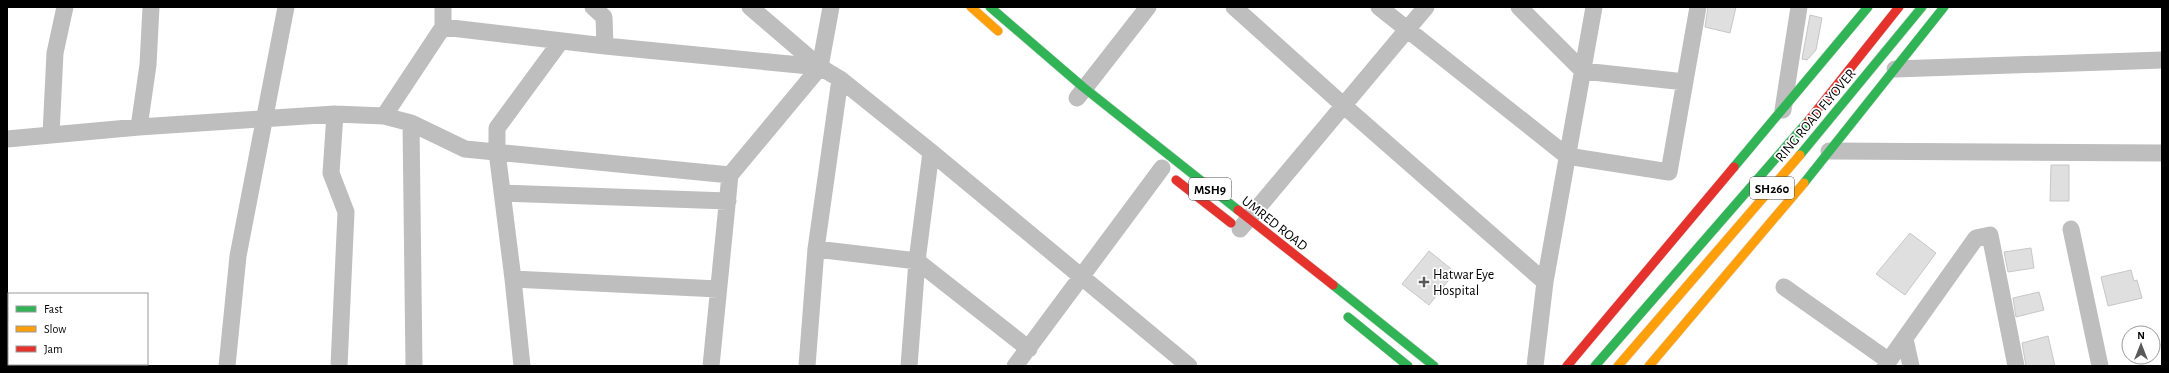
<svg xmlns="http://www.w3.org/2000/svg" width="2169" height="373" font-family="'Alegreya Sans',sans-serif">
  <rect width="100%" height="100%" fill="#fff"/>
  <!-- building -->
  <path fill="#dfdfdf" stroke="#c7c7c7" d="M1708,7H1736L1730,33L1705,27Z
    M1810,15L1822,18L1816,50L1807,60L1802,59Z
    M2051,165H2069V201H2050Z
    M1910,233L1936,253L1905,295L1876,274Z
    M2031,248L2034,268L2008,272L2004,252Z
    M1429,251L1455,272L1429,305L1402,284Z
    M2131,270L2134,281L2137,280L2142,298L2108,306L2101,277Z
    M2039,292L2044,310L2016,317L2013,298Z
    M2048,336L2055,366H2026L2022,343Z"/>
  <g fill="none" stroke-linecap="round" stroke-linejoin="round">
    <!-- fast casing -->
    <g stroke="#dbdbdb" stroke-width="10">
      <path id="fast" d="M990,7L1083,87L1238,210
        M1800,155L1922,7
        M1734,167L1868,7
        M1804,183L1944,7
        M1333,285L1434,366
        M1348,317L1408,366
        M1595,366L1809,120"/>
    </g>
    <!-- slow casing -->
    <g stroke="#dbdbdb" stroke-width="10">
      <path id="slow" d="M971,7L998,31
        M1618,366L1800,155
        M1649,366L1804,183"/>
    </g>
    <!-- jam casing -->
    <g stroke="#dbdbdb" stroke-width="10">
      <path id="jam" d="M1809,120L1899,7
        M1176,180L1231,223
        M1238,210L1333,285
        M1567,366L1734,167"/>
    </g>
    <!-- street -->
    <path stroke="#bebebe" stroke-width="17" d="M443,7V27L605,46
      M593,7L604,17L605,46L820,67
      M750,7L820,67L840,79L931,152L1189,366
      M1234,7L1343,105L1545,282
      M1379,7L1567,156L1669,172L1698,7
      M1519,7L1583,71L1685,82
      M1895,69L2162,60
      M1077,98L1148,7
      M1783,110L1799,7
      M335,114L331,173L346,212L339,366
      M384,116L443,27
      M411,123L414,366
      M139,127L148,65L151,7
      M51,134L55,53L65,7
      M7,139L139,127L335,114L384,116L411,123L465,149L730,175L820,67L831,7
      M1829,151L2162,153
      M502,193L728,201
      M1240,229L1426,7
      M2071,229L2100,366
      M816,249L917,261L1029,349
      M513,279L718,289
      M1784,287L1889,361
      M1905,339L1911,366
      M227,366L238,256L286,7
      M522,366L513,279L497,152V128L561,41
      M711,366L730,175
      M807,366L816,249L840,79
      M909,366L917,261L931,152
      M1015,366L1162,168
      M1535,366L1545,282L1594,7
      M1885,366L1976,238L1990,235L2016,366"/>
    <!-- fast -->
    <use href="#fast" stroke="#30b455" stroke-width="9"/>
    <!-- slow -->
    <use href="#slow" stroke="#ff9f0a" stroke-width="9"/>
    <!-- jam -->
    <use href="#jam" stroke="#e5322d" stroke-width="9"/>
  </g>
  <!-- markers -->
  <path fill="#595959" stroke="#fff" stroke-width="1.5" d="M1422 276h4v4h4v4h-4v4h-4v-4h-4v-4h4z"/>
  <g text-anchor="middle" stroke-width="3.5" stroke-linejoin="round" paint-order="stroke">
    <!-- shield labels -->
    <g fill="#fff" stroke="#4c4c4c" stroke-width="1">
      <rect x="1750" y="177" width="44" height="22" rx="3"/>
      <rect x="1189" y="178" width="42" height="22" rx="3"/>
    </g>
    <g font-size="13" font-weight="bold" fill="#000">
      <text x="1772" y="193">SH260</text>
      <text x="1210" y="194">MSH9</text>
    </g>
    <!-- street labels -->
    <g font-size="14" fill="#000" stroke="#fff">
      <text transform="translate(1815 115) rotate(-50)" y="5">RING ROAD FLYOVER</text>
      <text transform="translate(1275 223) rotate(38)" y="5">UMRED ROAD</text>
    </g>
    <!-- poi labels -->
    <g font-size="14" fill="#000" stroke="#fff" text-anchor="start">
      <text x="1433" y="279">Hatwar Eye<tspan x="1433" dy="16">Hospital</tspan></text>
    </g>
  </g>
  <!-- border -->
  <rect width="2169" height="373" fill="none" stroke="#000000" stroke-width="16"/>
  <!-- legend -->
  <rect x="8" y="293" width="140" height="72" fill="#ffffff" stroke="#999999"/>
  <rect x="16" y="306" width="20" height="6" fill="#30b455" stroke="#999999"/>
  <text x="44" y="313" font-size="12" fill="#000000">Fast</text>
  <rect x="16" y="326" width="20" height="6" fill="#ff9f0a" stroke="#999999"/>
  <text x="44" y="333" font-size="12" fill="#000000">Slow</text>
  <rect x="16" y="346" width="20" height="6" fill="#e5322d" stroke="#999999"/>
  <text x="44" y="353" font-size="12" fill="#000000">Jam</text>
  <!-- north arrow -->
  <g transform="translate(2141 345)"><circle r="19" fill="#ffffff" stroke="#999999"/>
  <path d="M0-3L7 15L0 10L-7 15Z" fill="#595959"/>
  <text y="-6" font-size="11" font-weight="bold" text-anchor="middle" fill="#000000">N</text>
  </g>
</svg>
